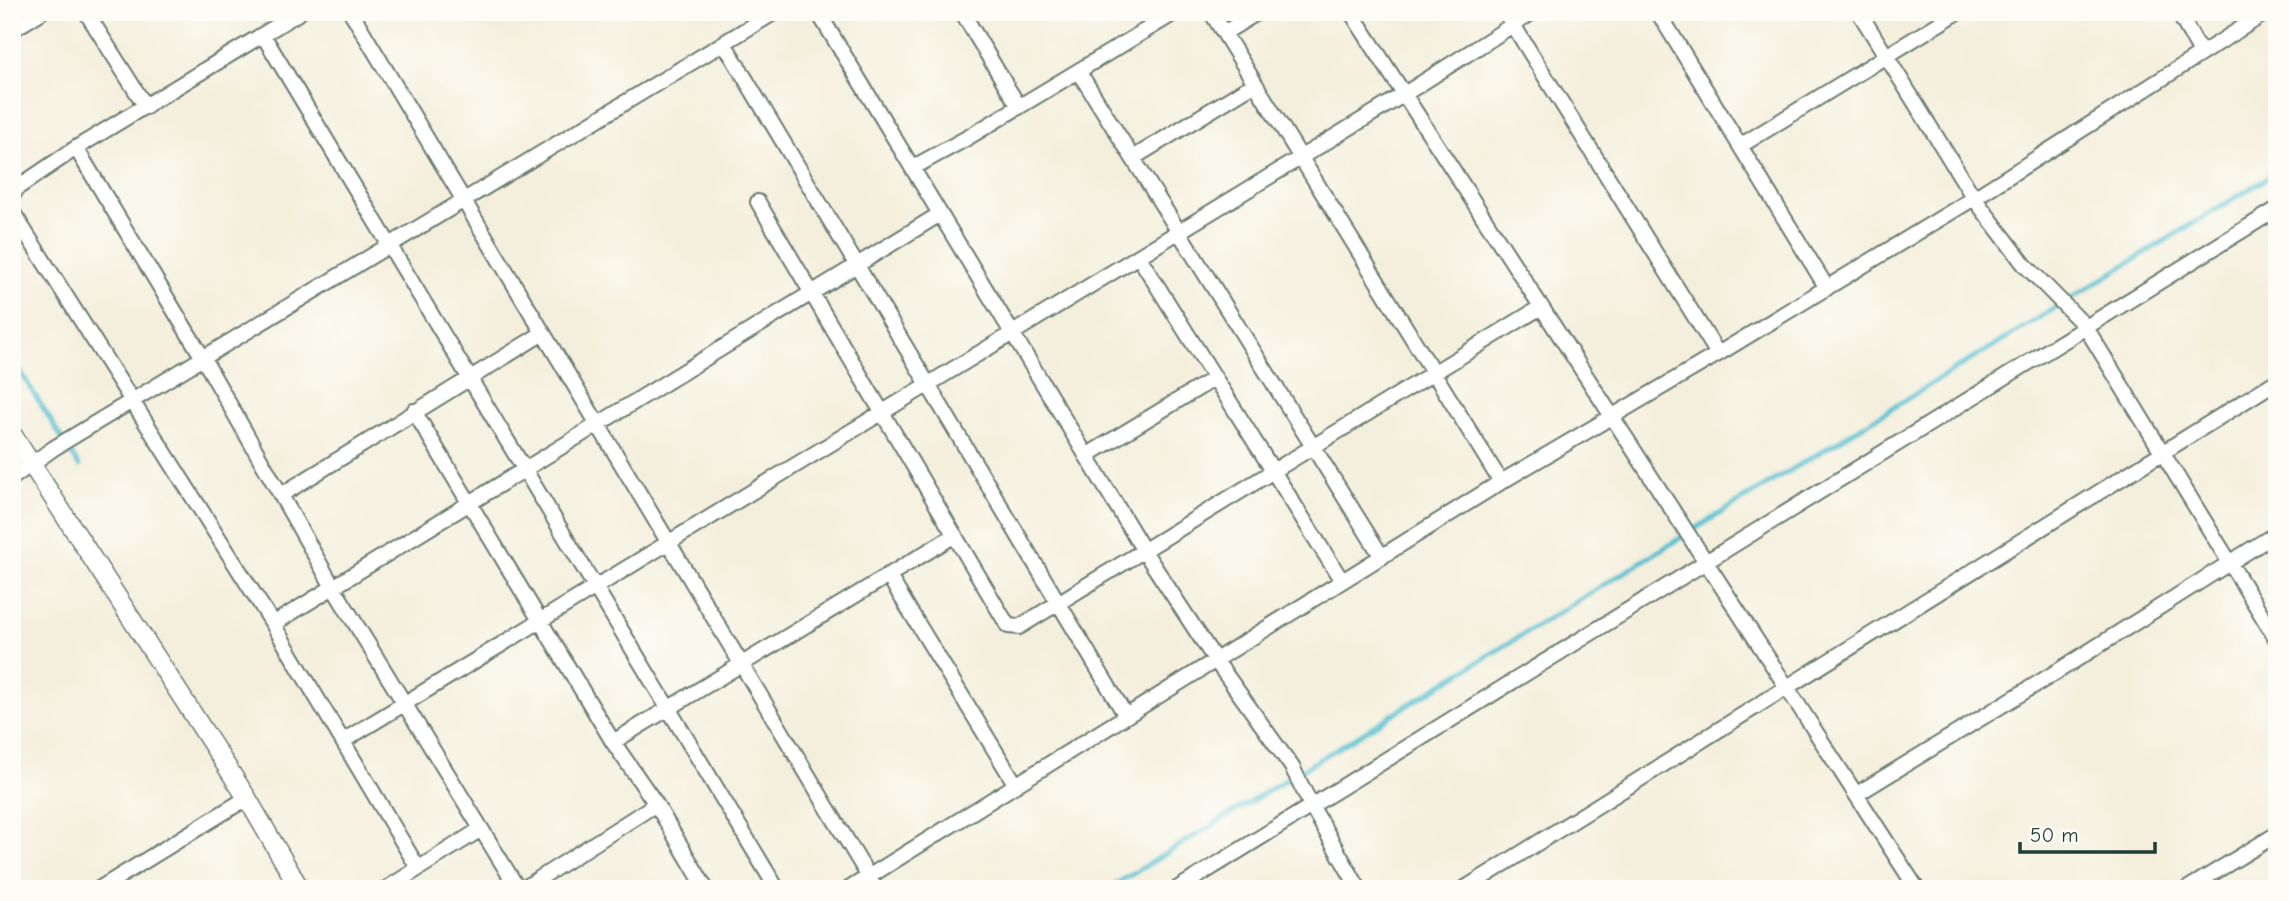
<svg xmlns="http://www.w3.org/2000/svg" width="2289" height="901" font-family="'Comic Neue',sans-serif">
  <rect width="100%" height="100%" fill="#fdfcf7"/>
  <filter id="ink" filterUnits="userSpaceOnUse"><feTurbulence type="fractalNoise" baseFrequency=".0143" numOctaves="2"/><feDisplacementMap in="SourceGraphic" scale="14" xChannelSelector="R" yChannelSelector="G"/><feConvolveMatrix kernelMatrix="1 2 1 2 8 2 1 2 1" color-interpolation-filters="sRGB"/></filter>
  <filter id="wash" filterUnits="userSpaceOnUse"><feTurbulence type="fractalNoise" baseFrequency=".00686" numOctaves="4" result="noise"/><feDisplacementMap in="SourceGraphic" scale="28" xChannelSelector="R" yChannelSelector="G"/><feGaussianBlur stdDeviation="1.57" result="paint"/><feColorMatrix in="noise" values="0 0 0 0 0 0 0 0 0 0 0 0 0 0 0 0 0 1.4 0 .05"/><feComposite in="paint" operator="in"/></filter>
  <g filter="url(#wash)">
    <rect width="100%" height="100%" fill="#f4efdc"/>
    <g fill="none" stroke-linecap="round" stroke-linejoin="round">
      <!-- stream -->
      <path stroke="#54bfd0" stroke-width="5" d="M12,358L79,466
        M1108,889L2277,172"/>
    </g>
  </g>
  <g filter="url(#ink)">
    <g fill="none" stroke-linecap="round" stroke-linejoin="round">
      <!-- minor casing -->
      <g stroke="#6a7b6f" stroke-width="18">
        <path id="minor" d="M86,12L146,107
          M351,12L876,889
          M818,12L1144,551L1216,661L1292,767L1312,807L1359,889
          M962,12L1019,107
          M1211,12L1501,482
          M1351,12L1917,889
          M1505,12L1718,354
          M1658,12L1827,288
          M1859,12L1974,198L2024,264L2085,326L2277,640
          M2178,12L2201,53
          M12,30L41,12
          M1224,33L1258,12
          M263,35L777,889
          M724,43L1126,716
          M1079,72L1382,557
          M1740,146L1958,12
          M76,148L203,358L333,587L518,889
          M1133,158L1254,84
          M912,168L967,138L1176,12
          M12,197L17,188L76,148L300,12
          M758,202L1008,626L1019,627L1541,307
          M12,211L273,624L418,868
          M1139,257L1342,581
          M414,411L613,742L656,804L706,889
          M1086,456L1215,378
          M12,478L54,448L775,12
          M281,495L543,333
          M888,575L1016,785
          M273,624L940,214
          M343,741L1403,95L1533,12
          M613,742L955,535
          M1857,794L2058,671L2277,533
          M99,889L247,798
          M386,889L481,829
          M523,889L656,804
          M849,889L1501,482L1718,354L1974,198L2267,12
          M1177,889L2277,209
          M1464,889L2277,381
          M2187,889L2277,834"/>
      </g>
      <!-- tertiary casing -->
      <g stroke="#6a7b6f" stroke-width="21">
        <path id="tertiary" d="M12,434L247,798L300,889"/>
      </g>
      <!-- minor -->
      <use href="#minor" stroke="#fff" stroke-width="14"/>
      <!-- tertiary -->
      <use href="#tertiary" stroke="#fff" stroke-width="18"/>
    </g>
  </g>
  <!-- margin -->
  <rect width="2289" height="901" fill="none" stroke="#fdfcf7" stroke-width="42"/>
  <!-- scale -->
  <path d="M2020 842v10h135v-10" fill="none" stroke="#1f3d34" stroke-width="3.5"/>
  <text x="2030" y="842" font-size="21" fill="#1f3d34" stroke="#fdfcf7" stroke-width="5" paint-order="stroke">50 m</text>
</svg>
